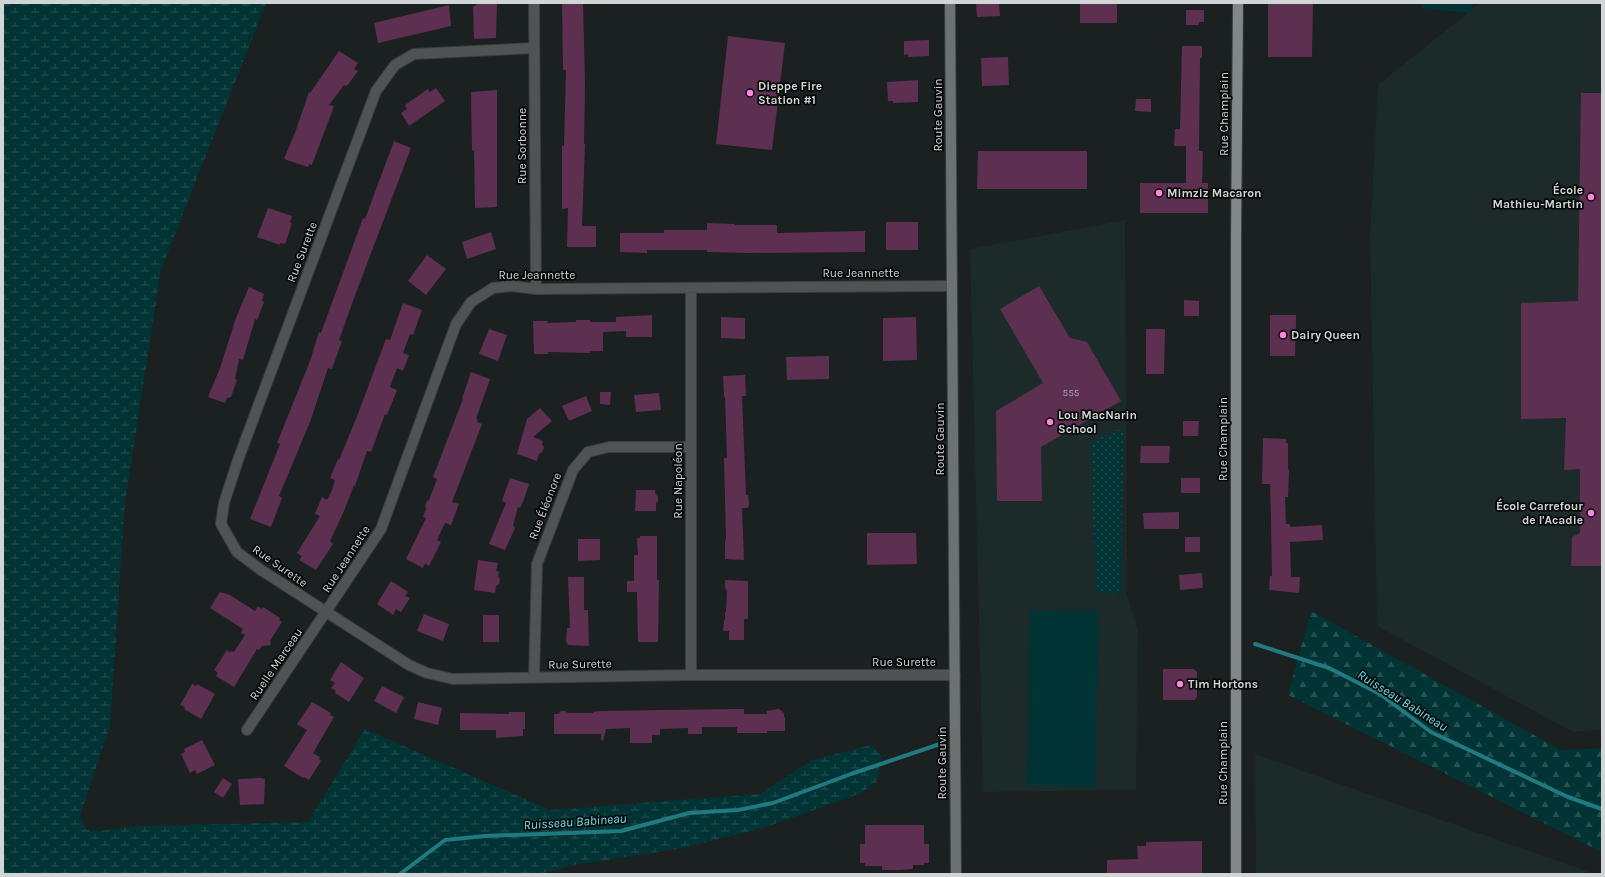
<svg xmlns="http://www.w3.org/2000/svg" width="1605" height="877" font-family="Karla,sans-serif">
  <defs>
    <pattern id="forest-firs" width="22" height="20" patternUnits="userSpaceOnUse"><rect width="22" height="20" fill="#023335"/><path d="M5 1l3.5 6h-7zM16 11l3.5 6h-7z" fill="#265051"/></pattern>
    <pattern id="wetland-marsh" width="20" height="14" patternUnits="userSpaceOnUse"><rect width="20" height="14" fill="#023335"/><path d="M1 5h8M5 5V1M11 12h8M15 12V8" fill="none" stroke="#265051"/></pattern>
    <pattern id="park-dots" width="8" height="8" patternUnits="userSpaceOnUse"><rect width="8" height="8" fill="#023335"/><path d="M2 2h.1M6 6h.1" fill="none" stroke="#265051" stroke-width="1.8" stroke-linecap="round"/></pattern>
  </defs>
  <rect width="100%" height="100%" fill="#1b2020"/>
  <!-- built -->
  <path fill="#1c2a2a" d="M1480,3H1602V730L1573,732L1377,626L1370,236L1378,85Z
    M1125,220L1127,594L1138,631L1136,790L983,792L970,249Z
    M1255,754L1595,874H1256Z"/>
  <!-- green -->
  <path fill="#023335" d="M1423,3H1472V13L1422,9Z
    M1030,610L1099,611L1095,787L1027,786Z"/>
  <!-- forest -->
  <path fill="url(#forest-firs)" d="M1311,611L1561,750L1602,748V852L1288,695Z"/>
  <!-- wetland -->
  <path fill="url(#wetland-marsh)" d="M3,3H266L161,270L125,502L110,726L80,816L85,829L100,831L136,826L308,822L365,729L550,810L760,794L812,760L871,745L882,756L877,781L862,793L766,827L683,848L570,866L539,874H3Z"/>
  <!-- park -->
  <path fill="url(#park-dots)" d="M1123,428L1121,594L1096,593L1091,442Z"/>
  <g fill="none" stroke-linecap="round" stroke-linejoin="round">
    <!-- stream -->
    <path stroke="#207a7f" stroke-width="4" d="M1255,644L1329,668L1380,694L1431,732L1568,797L1602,809
      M400,874L445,840L485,836L621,831L689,813L738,810L773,803L851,774L943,743"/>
  </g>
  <!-- building -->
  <path fill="#5d3052" d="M479,3H497L496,38L474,39L473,7Z
    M562,3H583L585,84L584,144H585L582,226H596V247H567L568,208L562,209V146H564L566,70H563Z
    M976,3H999L1000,16L977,17Z
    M1080,3H1117V23H1080Z
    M1268,3H1313L1312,57H1268Z
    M449,5L451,26L378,43L374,23Z
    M1186,10H1204V22H1199V25H1186Z
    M728,36L785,43L772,150L716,144Z
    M929,40V56L908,57V54L904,55V41Z
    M1182,46H1202V58H1200L1199,151H1203L1202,183H1208V213H1140V183H1186V146H1174L1175,129H1180Z
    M339,51L358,63L354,69L358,71L347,86L344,85L329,105L334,106L312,165L309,164L308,167L284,159L296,130L309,92L310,93Z
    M1008,57L1009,85L982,86L981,58Z
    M918,80V102L893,103V101H888L887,82Z
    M436,88L445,101L409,126L401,113L407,109L405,105L428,89L430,92Z
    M497,90V207L475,208L474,150L472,151L471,92Z
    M1581,93H1602V566H1571L1572,537L1580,533V469L1564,470L1566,418L1521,419V303L1578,301Z
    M1136,99H1151V112L1135,111Z
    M394,141L411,148L357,290L339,340L342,341L332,369L328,368L310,422L279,496L282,498L271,527L250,519L280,444L277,443L310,361L319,332L321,333L363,218L365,219Z
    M978,151H1087V189H977Z
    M268,208L292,216L290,222L292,223L285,244L280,243V245L257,237Z
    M886,222H918V250H886Z
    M707,223L735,224V225H777V233L865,231V252L748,253L707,252V250H647V253L620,252V233H664V230H707Z
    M491,232L496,249L467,259L462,242Z
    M427,255L446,269L426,295L408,281Z
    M1039,286L1070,338L1087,342L1121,401L1041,447L1042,501H997L996,411L1043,383L1000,309Z
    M249,287L264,294L262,301L264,302L257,320L255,319L243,360L239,359L235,379L237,380L231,397L227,398L225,403L208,397L220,368L236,318Z
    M1184,300L1199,301V316H1184Z
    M403,303L422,310L413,335L410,334L403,353L409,355L403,371L397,368L390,387L397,390L387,415L385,414L371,452L367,451L355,486L354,485L344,511L330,541L333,544L316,570L299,560L302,556L297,553L320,516L315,514L322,497L327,500L332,490L335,480L330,478L338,459L339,460L356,419L386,339L390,340Z
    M652,315V337H626V331L603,332V351H590V353L548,352V354H534L533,321H548L547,323L576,322V320H590V322H616V317Z
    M1270,315H1296L1295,356H1270Z
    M721,317L745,318V339L721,338Z
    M916,317L917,360L883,361V318Z
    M489,329L507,335L498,361L479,354Z
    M1146,329H1165L1164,374H1146Z
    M829,356V379L787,380L786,357Z
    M471,372L490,379L476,419L478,420L477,422L482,424L452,502L459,504L451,525L445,523L437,540L441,542L429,566L425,563L423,568L406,559L426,518L423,517L426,509L425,506L427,501L429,500L437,479L433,477L463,399H462Z
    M745,375L746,396H742L746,495H748L749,503L748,508H742L744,560L725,559V542L726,538L724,458H727L725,397H724L723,376Z
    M600,392H611L610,405L600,404Z
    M659,393L661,410L636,412L634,395Z
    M586,396L592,411L569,421L562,406Z
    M540,408L552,421L533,437L543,441L542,444L544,448L542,452L539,454L537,461L517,454L527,419Z
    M1183,421H1199L1198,436H1183Z
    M1263,438L1286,439V443H1288V469L1289,470L1288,497H1285L1286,524H1290V527L1322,525L1323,540L1290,542L1291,577H1300L1299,593L1269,590L1270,576H1272L1271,519L1270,484H1262Z
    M1141,446H1170L1169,463H1140Z
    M510,478L529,484L523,502L520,508L518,507L513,525L515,528L505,550L489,544L506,503L502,501Z
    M1181,478H1200V493H1181Z
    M636,490H655V493L658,497V501L656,503V511H635Z
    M1179,512V529H1144L1143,513Z
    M867,533H916L917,564L867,565Z
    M640,536H657V580H659L658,642H638L637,592H627V581H634V555H638L637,538H640Z
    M1185,537H1200V552H1185Z
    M578,539H600V560L578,561Z
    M478,560L498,563L496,571L499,572L498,576L500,579L499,584L496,586L495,593L474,590Z
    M1202,573L1203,588L1180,590L1179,575Z
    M568,577H584V610H588L589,646L568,645L566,641L567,628H570Z
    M725,580L748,581V619H744V640H729V631H723L724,620H725V612H726L727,590L725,588Z
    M391,581L408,592L405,596L410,598L401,612L396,609L393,615L377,604Z
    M220,592L230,595L255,611L258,606L262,609L263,607L280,618L279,620L282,622L270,641L271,645L262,646L259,650L257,649L234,687L216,676L218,673L214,670L227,650L230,653L231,651L234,652L245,635L241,633L243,629L210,608Z
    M424,614L449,624L443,641L417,631Z
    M483,615H499V642H483Z
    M341,662L364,678L349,702L335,693L336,691L331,688L335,683L330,680Z
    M1163,669H1194L1197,672V697L1194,700H1163Z
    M192,684L196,686L197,684L215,694L201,719L184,709L185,707L180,705Z
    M382,686L404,697L396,713L374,701Z
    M312,702L331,713L330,715L334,717L313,753L320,757L319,759L321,761L309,780L304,777L303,778L284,766L307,730L297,724Z
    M418,702L442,708L438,725L414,719Z
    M732,709H744V714H767V711L779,709L784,713V717H785V731H767V733H737V727H702V734H688V728L660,729V735H652V743H630V728L606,729L603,741L601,740V734H554V714H558L561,711H565L568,713H593V712L600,711Z
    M509,712H525V729H523V736L496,738V730H460V713L509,714Z
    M202,740L215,765L197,774L195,770L190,773L181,754L185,752L184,749Z
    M223,778L232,784L223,798L214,792Z
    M261,778L265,779L264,804L240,805L238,779Z
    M865,825H924V844H929V863H924V865H913V869L898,870H882V866H865V863H860V844H865Z
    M1202,841V874H1107V860L1138,859L1137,846H1146V842Z"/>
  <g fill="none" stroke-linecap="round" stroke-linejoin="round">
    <!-- street casing -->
    <g stroke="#383d3d" stroke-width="12">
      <path id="street" d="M534,3L536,289
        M534,48L414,54L395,65L376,91L238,460L224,503L221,524L237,552L261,570L409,665L427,673L453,679L691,675H955
        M691,675V288
        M534,678L537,564L573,470L588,452L609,447H691
        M247,730L381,529L456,324L471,302L493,288L512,286L536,289L952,286"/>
    </g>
    <!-- secondary casing -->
    <g stroke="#383d3d" stroke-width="12">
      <path id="secondary" d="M950,3L956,874"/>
    </g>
    <!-- primary casing -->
    <g stroke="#383d3d" stroke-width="12">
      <path id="primary" d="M1236,874V241L1238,3"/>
    </g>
    <!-- street -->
    <use href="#street" stroke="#505353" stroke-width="10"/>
    <!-- secondary -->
    <use href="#secondary" stroke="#6c7171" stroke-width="10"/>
    <!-- primary -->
    <use href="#primary" stroke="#828888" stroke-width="10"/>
  </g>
  <!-- markers -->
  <g fill="#fe86e1" stroke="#070909" stroke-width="1.5">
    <circle cx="750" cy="93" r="4"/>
    <circle cx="1159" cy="193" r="4"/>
    <circle cx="1591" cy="197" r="4"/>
    <circle cx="1283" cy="335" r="4"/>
    <circle cx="1050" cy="422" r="4"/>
    <circle cx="1591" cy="513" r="4"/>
    <circle cx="1180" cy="684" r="4"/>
  </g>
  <g text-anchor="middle" stroke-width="3.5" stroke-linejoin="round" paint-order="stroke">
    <!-- number labels -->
    <g font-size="10" fill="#b4acb4">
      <text x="1071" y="396">555</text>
    </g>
    <!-- poi labels -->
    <g font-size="12" font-weight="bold" fill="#d1d5d5" stroke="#070909" text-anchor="start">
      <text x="758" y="90">Dieppe Fire<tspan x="758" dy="14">Station #1</tspan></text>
      <text x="1583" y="194" text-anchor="end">École<tspan x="1583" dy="14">Mathieu-Martin</tspan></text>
      <text x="1167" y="197">Mimziz Macaron</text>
      <text x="1291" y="339">Dairy Queen</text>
      <text x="1058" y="419">Lou MacNarin<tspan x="1058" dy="14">School</tspan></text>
      <text x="1583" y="510" text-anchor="end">École Carrefour<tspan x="1583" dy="14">de l'Acadie</tspan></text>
      <text x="1188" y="688">Tim Hortons</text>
    </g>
    <!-- street labels -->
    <g font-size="12" fill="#d1d5d5" stroke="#070909">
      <text transform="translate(1224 114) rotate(-90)" y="4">Rue Champlain</text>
      <text transform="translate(938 115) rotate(-90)" y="4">Route Gauvin</text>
      <text transform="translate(522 146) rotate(-90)" y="4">Rue Sorbonne</text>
      <text transform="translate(302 252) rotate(-69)" y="4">Rue Surette</text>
      <text x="861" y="277">Rue Jeannette</text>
      <text x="537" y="279">Rue Jeannette</text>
      <text transform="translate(940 439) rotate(-90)" y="4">Route Gauvin</text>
      <text transform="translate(1223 439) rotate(-90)" y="4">Rue Champlain</text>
      <text transform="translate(678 481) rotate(-90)" y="4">Rue Napoléon</text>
      <text transform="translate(545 506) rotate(-69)" y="4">Rue Éléonore</text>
      <text transform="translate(346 559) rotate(-57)" y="4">Rue Jeannette</text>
      <text transform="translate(280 566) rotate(35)" y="4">Rue Surette</text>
      <text x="904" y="666">Rue Surette</text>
      <text transform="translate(276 664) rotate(-56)" y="4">Ruelle Marceau</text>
      <text transform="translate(580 664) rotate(-1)" y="4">Rue Surette</text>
      <text transform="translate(942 763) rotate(-90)" y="4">Route Gauvin</text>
      <text transform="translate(1223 763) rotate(-90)" y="4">Rue Champlain</text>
    </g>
    <!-- water labels -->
    <g font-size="13" font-style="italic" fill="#66e3ea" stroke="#070909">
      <text transform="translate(1403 700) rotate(32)" y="5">Ruisseau Babineau</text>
      <text transform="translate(575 821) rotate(-4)" y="5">Ruisseau Babineau</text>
    </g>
  </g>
  <!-- border -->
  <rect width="1605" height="877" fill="none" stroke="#d1d5d5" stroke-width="8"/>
</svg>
